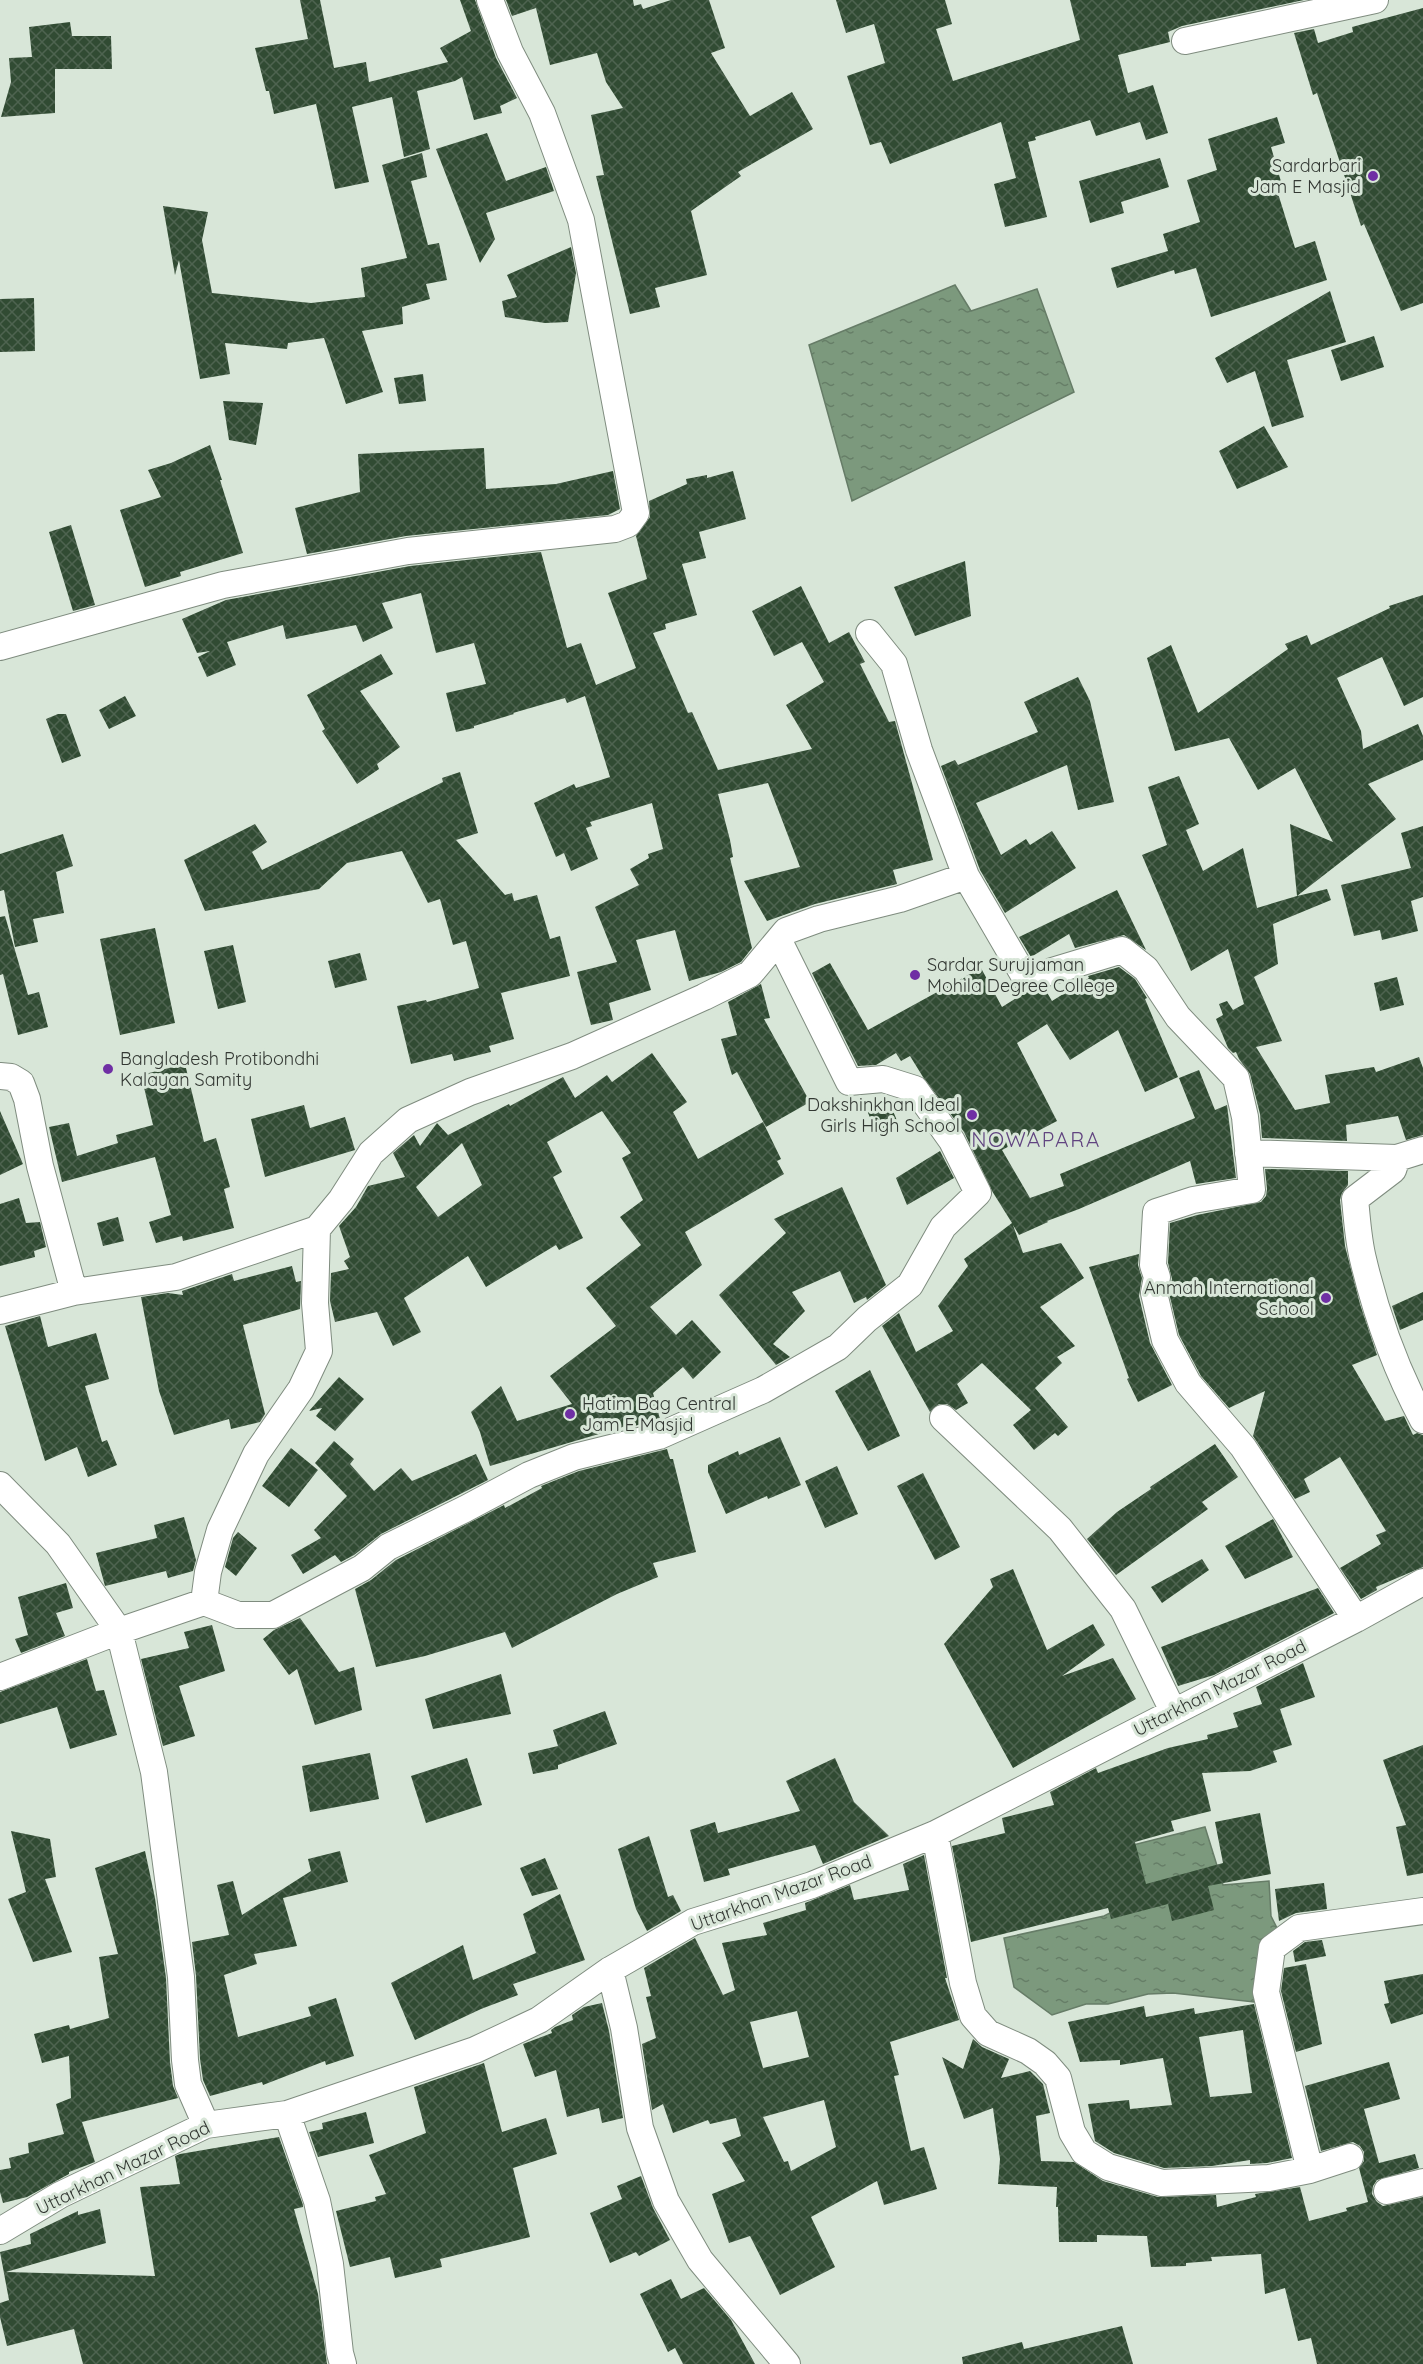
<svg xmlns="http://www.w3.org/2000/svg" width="1423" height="2364" font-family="Quicksand,sans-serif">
  <defs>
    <pattern id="water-ripples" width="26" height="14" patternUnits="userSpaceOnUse" patternTransform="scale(1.5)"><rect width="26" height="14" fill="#7c997d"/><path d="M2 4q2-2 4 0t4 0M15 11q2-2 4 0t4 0" fill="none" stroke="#667e67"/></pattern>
    <pattern id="building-cross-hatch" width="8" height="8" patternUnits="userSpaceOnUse" patternTransform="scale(1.5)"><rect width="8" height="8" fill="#314b33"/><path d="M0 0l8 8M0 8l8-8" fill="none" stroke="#4e6350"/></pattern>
  </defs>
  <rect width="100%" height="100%" fill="#d8e6d8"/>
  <!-- water -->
  <path fill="url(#water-ripples)" stroke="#667c67" stroke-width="1.5" d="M955,285L971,311L1037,289L1074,392L852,501L809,345Z
    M1205,1827L1223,1885L1269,1881L1271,1916L1282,1938L1258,1978L1254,2002L1173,1993L1148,1994L1108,2004H1086L1052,2015L1014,1987L1004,1938L1104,1916L1138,1899L1129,1846Z"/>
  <!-- building -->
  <path fill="url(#building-cross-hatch)" fill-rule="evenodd" d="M300,0H320L334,68L366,62L369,82L448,62L440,48L471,31L460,0H475L496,58L517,98L500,106L502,113L474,120L462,77L455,81L417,91L430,149L404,157L392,97L352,107L369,182L335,189L316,104L274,114L269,91H266L255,48L308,39Z
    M506,0H633L634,6L641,4L643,9L671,0H709L725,48L711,53L750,116L792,92L813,129L738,172L741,176L691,211L707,275L655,288L660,307L630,314L596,176L604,175L591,115L623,108L606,82L597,53L550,65L536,8L512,16Z
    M836,0H945L952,24L936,29L953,81L1080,40L1070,0H1304L1182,26L1168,32L1170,42L1118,55L1128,93L1153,85L1168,133L1146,140L1140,122L1096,136L1090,120L1035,137L1036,140L1028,142L1047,217L1005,227L994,184L1016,178L1001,122L890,164L881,142L870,145L847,76L885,63L874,24L846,33Z
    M1423,8V303L1401,311L1364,224L1361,226L1317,93L1313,95L1294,33L1314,29L1318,43L1353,32L1352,27Z
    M70,22L72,36H111L112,69H55V113L1,117L11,82L9,58L32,57L29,27Z
    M1277,117L1285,143L1271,147L1282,185L1276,187L1295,248L1315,241L1327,280L1211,317L1196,268L1175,274L1174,270L1117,288L1111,268L1168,251L1163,234L1200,222L1187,180L1217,170L1208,139Z
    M487,133L506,181L546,167L554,191L486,213L495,239L480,263L436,149Z
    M422,153L427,177L411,181L428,245L439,243L447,280L426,284L430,299L402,307L403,324L362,331L383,392L346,404L324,338L288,343L287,349L225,343L230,374L200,379L179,260L175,275L163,206L208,212L202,240L212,293L311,303L365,297L361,268L407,258L382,165Z
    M1160,158L1169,187L1121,202L1124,213L1090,223L1079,181Z
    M571,247L576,273L568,322L545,323L505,317L502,301L517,297L507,275Z
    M1330,291L1346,342L1287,360L1304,417L1272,427L1255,371L1227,383L1215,358Z
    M34,298L35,351L0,352V299Z
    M1374,336L1384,367L1341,381L1331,350Z
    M423,374L426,401L399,404L394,378Z
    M223,401L263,403L256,445L229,440Z
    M1264,426L1288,467L1237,489L1219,451Z
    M210,445L222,480H220L243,553L180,572L181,576L145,587L120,510L161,497L148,470L171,463Z
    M484,448L486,489L556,484L613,471L620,509L608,515L406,536L307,554L295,508L360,492L358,454Z
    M733,471L746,519L699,532L706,558L682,564L697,615L665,624L666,629L653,633L688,713L692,712L718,770L812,749L786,705L824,682L802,642L774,656L752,611L801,586L829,643L849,632L865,662L860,664L889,722L895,721L933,860L893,870L897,884L815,904L767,921L744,881L800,867L768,783L718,794L730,840L733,857L730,858L752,948L741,962L721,972L689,981L675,930L636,940L651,990L609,1003L613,1020L591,1025L577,972L617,962L595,907L639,885L630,869L649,858L648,854L663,849L652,803L590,822L592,826L586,828L598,859L571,871L564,853L556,857L534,803L574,784L576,788L610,777L585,696L567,703L565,698L513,713L514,714L474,726V728L456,732L446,693L486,684L474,643L436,653L421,593L382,603L393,628L363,642L356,625L286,639L283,625L227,642L236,665L207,677L198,657L210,651L197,653L182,619L226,600L410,566L541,552L567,648L581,643L596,685L636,668L608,593L647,579L636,536L650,517L649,501L687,484L686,479L707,475V478Z
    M71,525L95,605L73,611L49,532Z
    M965,561L971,616L915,636L894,587Z
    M1423,595V697L1404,706L1382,657L1337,678L1361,731L1363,749L1418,724L1423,736V760L1368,784L1396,819L1297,896L1327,889L1331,900L1273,924L1278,964L1254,977L1282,1041L1256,1047L1295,1110L1330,1103L1325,1075L1374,1067L1376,1072L1419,1057L1423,1068V1135L1406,1140L1398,1116L1346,1125L1347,1141L1262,1138L1260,1114L1250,1074L1239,1059L1236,1052L1233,1053L1228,1048L1216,1019L1223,1015L1219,1004L1227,1001L1233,1010L1244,1004L1228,949L1191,971L1142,855L1167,845L1148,787L1179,776L1199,824L1186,830L1203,871L1243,848L1257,908L1297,896L1290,824L1333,842L1295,768L1258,790L1229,738L1175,751L1147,658L1171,645L1198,713L1288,649L1285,644L1307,635L1311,645L1390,608L1389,606Z
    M381,654L393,674L360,691L400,747L377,764L379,769L357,784L322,731L325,729L307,695Z
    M1078,677L1090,701L1114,802L1078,810L1067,765L976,803L1001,855L1026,839L1030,845L1052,831L1076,868L1005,913L980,870L941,766L955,760L958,765L1038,732L1024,702Z
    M125,696L136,716L109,729L99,710Z
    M58,714H66L81,756L62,763L46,719Z
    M460,772L478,833L456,840L505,895L512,893L514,901L537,895L550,939L560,936L570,976L501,993L514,1039L489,1046L491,1052L454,1061L452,1054L411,1064L397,1006L426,1000L427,1002L479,988L466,941L453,945L440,899L428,903L402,851L347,863L319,889L205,911L184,860L255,824L267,842L252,852L262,870L443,782L442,778Z
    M1423,826V897L1411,901L1418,931L1382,940L1380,930L1354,936L1341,885L1411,868L1401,833Z
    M63,834L73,866L56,872L64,913L33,919L38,942L15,947L4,890L0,891V854Z
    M1117,890L1146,950L1124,935L1075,948L1069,934L1031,957L1019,937Z
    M5,916L28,995L39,992L48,1027L18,1035L3,974L0,975V917Z
    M155,928L175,1023L120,1035L100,939Z
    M233,945L246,1002L218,1009L204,951Z
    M360,953L367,980L335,988L328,961Z
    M830,963L868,1030L981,968L1002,1007L1023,994L1045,989L1052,1001L1089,978L1088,976L1119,967L1135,979L1147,998L1145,999L1178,1077L1145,1092L1118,1030L1070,1060L1047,1024L1017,1043L1057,1121L1002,1150L1030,1198L1064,1186L1060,1174L1195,1118L1179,1078L1199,1070L1215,1110L1227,1105L1236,1178L1196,1184L1190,1161L1079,1209L1047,1221L1048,1222L1019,1235L1013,1225L1023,1253L1061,1243L1084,1278L1040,1307L1075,1346L1057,1357L1062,1363L1035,1388L1068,1427L1058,1436L1055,1433L1034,1450L1013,1425L1031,1410L982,1363L957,1384L968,1403L956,1410L947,1404H939L930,1412L882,1326L899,1313L916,1352L953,1331L938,1306L968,1266L964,1259L1012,1223L992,1191L964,1132L923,1077L910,1056L901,1061L896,1053L876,1065L858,1066L812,973Z
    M1397,977L1404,1005L1380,1011L1374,983Z
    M761,984L770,1018L764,1019L810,1102L766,1127L737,1072L732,1075L721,1039L737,1035L728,1002Z
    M652,1053L687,1102L673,1112L698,1159L763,1122L781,1159L777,1161L784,1174L685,1232L702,1265L650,1307L676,1335L692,1320L721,1352L693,1379L683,1367L653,1393L660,1419L627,1428L626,1426L490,1466L480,1432L471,1412L501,1386L517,1421L572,1404L550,1376L616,1326L586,1288L641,1245L620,1217L643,1200L622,1158L631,1153L602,1111L547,1142L562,1172L553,1177L583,1238L559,1250L556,1245L486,1287L468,1256L404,1298L421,1332L393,1346L377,1312L335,1322L330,1301L331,1273L349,1269L344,1261L350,1257L339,1226L356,1207L368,1186L405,1177L393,1153L414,1135L420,1146L437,1123L448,1135L509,1104L510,1106L563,1077L575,1098L607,1075L612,1082ZM462,1143L482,1185L438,1217L416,1187Z
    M185,1064L204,1142L216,1138L230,1187L224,1189L234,1228L183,1241L182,1236L156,1243L149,1222L171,1215L155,1157L62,1182L49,1127L69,1123L77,1156L118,1143L116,1135L153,1125L141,1075Z
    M888,1099L898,1123L876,1132L866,1108Z
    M304,1105L310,1128L345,1117L355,1150L265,1177L251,1119Z
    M0,1111L23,1164L0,1175Z
    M940,1151L954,1178L907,1205L896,1178Z
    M1265,1169L1348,1171V1185L1342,1193L1340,1200L1345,1246L1360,1304L1377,1355L1352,1365L1385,1421L1404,1416L1413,1435L1417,1433L1423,1435V1567L1376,1587L1377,1590L1361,1599L1340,1568L1381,1544L1376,1535L1386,1531L1340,1457L1304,1479L1310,1492L1295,1499L1253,1436L1265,1391L1229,1408L1201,1376L1179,1335L1169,1293L1172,1279L1168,1263L1170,1223L1197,1215L1261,1202L1266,1196L1267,1189Z
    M842,1187L886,1285L867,1300L866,1297L854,1303L840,1271L792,1292L805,1311L773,1344L790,1357L776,1365L719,1295L786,1233L774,1219Z
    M19,1198L26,1223L40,1222L46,1247L34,1251L35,1257L0,1266V1204Z
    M118,1217L124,1241L103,1246L97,1223Z
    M1139,1254L1138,1265L1142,1278L1139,1296L1150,1343L1172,1385L1138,1402L1127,1379L1129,1378L1089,1267Z
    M292,1266L296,1282L301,1281L300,1309L243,1325L265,1414L260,1422L231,1429L229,1419L174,1435L159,1391L141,1297L168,1293L183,1295L182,1291L232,1274L234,1281Z
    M1423,1292V1320L1400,1330L1392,1306Z
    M40,1316L48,1347L96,1333L109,1379L85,1386L102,1442L107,1440L117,1465L88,1477L77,1447L45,1461L5,1326Z
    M870,1370L900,1436L868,1451L835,1391Z
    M339,1377L364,1399L335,1431L316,1416L322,1408L309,1411Z
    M780,1437L801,1485L768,1499L767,1496L726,1514L708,1472V1465L738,1451L739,1455Z
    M334,1441L354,1459L350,1464L374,1491L401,1468L412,1481L476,1454L488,1480L381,1534L354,1555L341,1562L335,1555L303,1574L291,1555L321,1538L314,1530L347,1496L315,1463Z
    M1215,1444L1238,1477L1202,1502L1208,1509L1116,1575L1087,1539L1117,1512L1151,1489L1150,1487Z
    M291,1448L318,1470L289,1507L262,1486Z
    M667,1449L670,1459H673L696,1552L653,1563L658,1577L617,1594L512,1648L505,1632L425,1656L376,1667L355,1589L371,1580L396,1560L504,1505L505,1508L542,1488L541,1486L579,1471Z
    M837,1466L858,1514L825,1528L805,1481Z
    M923,1473L960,1547L935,1560L897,1486Z
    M184,1517L196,1560L193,1571L168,1578L166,1571L105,1586L96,1553L157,1538L154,1525Z
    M1273,1519L1293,1557L1245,1579L1225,1546Z
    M238,1532L257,1548L236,1576L225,1567L233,1538Z
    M1202,1559L1209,1570L1162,1603L1151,1587Z
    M1013,1569L1047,1650L1093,1624L1105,1645L1062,1676L1113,1658L1136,1699L1013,1768L944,1644L993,1587L990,1579Z
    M66,1583L73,1608L56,1613L65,1636L21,1653L15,1639L28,1635L18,1597Z
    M1318,1588L1334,1613L1214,1675L1178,1686L1161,1647Z
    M300,1618L339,1672L354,1667L362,1710L315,1725L297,1669L289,1675L263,1639L274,1630Z
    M212,1625L225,1671L179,1686L195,1736L163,1746L141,1659L189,1648L184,1632Z
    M87,1659L96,1691L104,1690L117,1735L70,1749L57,1707L0,1724V1692Z
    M1303,1663L1315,1697L1280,1709L1292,1745L1273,1751L1277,1762L1250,1771L1202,1773L1211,1811L1171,1821L1174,1831L1135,1842L1146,1884L1223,1863L1215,1822L1260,1813L1271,1874L1208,1886L1214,1910L1172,1921L1168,1904L1111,1919L1108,1908L971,1942L952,1846L1005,1833L1002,1818L1054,1805L1050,1792L1096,1768L1098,1773L1168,1748L1208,1739L1207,1735L1238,1727L1233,1713L1262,1704L1256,1687Z
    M501,1674L511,1714L433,1729L425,1699Z
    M605,1711L617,1744L558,1765V1769L533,1774L528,1753L558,1746L553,1730Z
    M1423,1745V1873L1407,1876L1396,1827L1406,1825L1383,1760Z
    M370,1753L379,1799L310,1812L302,1766Z
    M467,1758L482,1805L426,1823L411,1776Z
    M835,1758L854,1802L889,1836L823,1864L815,1845L728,1869L730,1875L704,1882L690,1830L715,1822L718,1833L800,1811L786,1781Z
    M11,1831L50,1839L56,1877L45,1879L72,1952L33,1962L8,1899L26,1892Z
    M649,1836L668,1897L673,1895L681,1911L647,1931L636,1909L618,1849Z
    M145,1851L155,1898L166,1978L170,2062L173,2086L178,2098L82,2122L95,2162L69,2172V2174L27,2197L3,2203L0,2192V2170L11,2168L9,2158L29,2153L28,2143L64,2134L56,2104L71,2098L69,2056L42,2063L34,2034L69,2025L70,2029L109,2018L99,1957L118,1954L95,1868Z
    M340,1851L348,1882L283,1898L297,1946L254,1954L257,1964L224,1975L238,2037L311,2016L308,2007L336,1998L354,2056L326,2065L325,2061L263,2085L262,2082L210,2096L203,2080L200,2059L196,1976L192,1942L229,1935L217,1885L233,1881L242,1915L311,1871L308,1859Z
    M924,1855L947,1978H945L959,2020L890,2042L899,2075L894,2076L911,2151L924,2147L937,2189L884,2205L877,2181L811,2217L835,2267L780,2295L750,2236L729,2243L712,2194L745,2181L722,2143L741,2136L736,2118L710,2124L708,2120L673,2133L663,2104L652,2110L642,2044L656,2038L646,1997L651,1996L644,1968L695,1938L723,1995L735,1990L722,1943L767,1935L763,1923L806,1910L805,1903L850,1885L854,1900L909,1890L903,1864ZM797,2011L809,2057L763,2068L750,2022ZM824,2100L836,2147L791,2171L788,2161L784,2162L763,2117Z
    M545,1858L558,1889L532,1896L520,1868Z
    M1324,1883L1327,1909L1296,1913L1279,1921L1275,1889Z
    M560,1894L585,1960L513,1984L518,1995L481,2009L415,2040L391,1983L463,1945L473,1980L536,1953L523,1914Z
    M1322,1940L1326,1956L1295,1962L1293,1951L1305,1942Z
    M1306,1964L1322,2044L1296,2052L1281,1991L1284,1968Z
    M1423,1974V2014L1391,2024L1384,2004L1389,2003L1384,1981Z
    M602,2003L609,2031L623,2118L602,2123L599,2108L567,2117L556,2070L535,2077L523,2044L552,2033L551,2030L555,2027L573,2020L572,2015L584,2007Z
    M1254,2004L1292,2158L1267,2163L1250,2164V2160L1212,2166L1164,2168L1114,2153L1095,2141L1088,2104L1129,2100L1130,2109L1172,2105L1163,2058L1120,2065V2060L1080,2062L1068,2022L1144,2006L1146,2017L1194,2008L1195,2014ZM1243,2030L1252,2093L1210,2097L1199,2037Z
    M973,2039L982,2047L1009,2059L1001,2078L1030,2071L1043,2084L1050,2113L1036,2116L1041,2161L1074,2162L1103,2181L1158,2197L1216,2195L1217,2207L1256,2197L1255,2194L1300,2187L1309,2221L1347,2211L1346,2208L1368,2202L1359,2168L1364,2161V2152L1360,2146L1353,2142L1321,2151L1305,2086L1389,2062L1400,2099L1364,2109L1379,2163L1415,2154L1419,2168L1377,2180L1373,2186L1372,2194L1377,2202L1383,2206L1423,2197V2364H1317L1311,2338L1298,2341L1285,2288L1265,2294L1261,2254L1211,2257L1212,2261L1186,2263V2266L1151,2267L1147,2236L1097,2235V2242H1059L1058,2207H1056L1057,2187L998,2184L1000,2159L993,2108L964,2119L942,2057L963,2069Z
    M484,2063L502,2132L546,2118L557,2154L513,2168L530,2237L440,2259L442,2267L395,2278L390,2257L350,2267L336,2211L376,2201L375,2197L386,2194L369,2155L426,2133L414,2087Z
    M366,2112L374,2143L318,2157L309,2132L323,2129L322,2123Z
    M279,2137L303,2205V2207L294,2209L318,2294L327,2364H83L74,2329L7,2346L0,2317V2303L9,2300L0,2252L31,2244L30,2234L78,2211V2215L100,2209L106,2243L6,2272L155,2276L140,2187L180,2184L175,2156L180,2154Z
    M641,2176L653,2208L670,2240L639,2256L636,2252L610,2263L590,2213L622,2199L617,2186Z
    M671,2279L681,2299L704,2288L731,2320L755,2364H683L675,2348L668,2352L640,2294Z
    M1122,2326L1133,2364H963L962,2357L1022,2342L1024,2349Z"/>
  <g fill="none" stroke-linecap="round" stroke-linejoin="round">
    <!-- minor casing -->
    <g stroke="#7f8c7f" stroke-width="28">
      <path id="minor" d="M1185,41L1375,0
        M869,633L894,664L919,750L966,876
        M0,647L223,585L408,551L615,529L628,524L636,513L581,220L542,113L510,52L490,0
        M0,1076L11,1077L21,1083L27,1099L40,1166L74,1292
        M1248,1153L1397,1158L1423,1150
        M1397,1158L1393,1170L1355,1199C1357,1218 1358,1239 1363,1259C1376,1314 1396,1370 1423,1420
        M0,1311L74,1292L176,1277L317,1229L341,1200L371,1153L408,1120L470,1092L572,1056L704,997L750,974L786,931L819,919L900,899L966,876L1026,979L1122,950L1146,969L1178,1017L1236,1078L1245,1117L1252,1190L1193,1200L1156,1212L1153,1265L1157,1277L1154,1293L1165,1340L1188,1383L1243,1447L1356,1619
        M943,1418L1060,1529L1123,1609L1173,1711
        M0,1485L58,1544L119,1631L204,1602L208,1572L220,1530L256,1454L301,1389L319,1351L315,1303L317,1229
        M204,1602L238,1615H273L362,1568L388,1547L465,1509L529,1475L574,1457L659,1436L763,1390L838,1347L867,1319L910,1285L943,1227L978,1193L952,1141L915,1089L883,1079L849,1082L779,941
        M0,1677L119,1631L154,1772L181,1977L185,2060L188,2084L206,2125
        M935,1834L963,1983L973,2016L988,2033L1028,2051L1045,2063L1058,2078L1072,2132L1084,2152L1108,2167L1162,2183L1269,2178L1310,2170L1350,2157
        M610,1970L624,2028L640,2128L666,2201L700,2260L787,2364
        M287,2114L317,2201L330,2264L340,2353L343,2364
        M1310,2170L1266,1992L1272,1948L1299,1928L1423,1911
        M1387,2191L1423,2182
        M0,2231L60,2195L206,2125L287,2114L475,2050L539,2020L610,1970L693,1922L812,1885L935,1834L1356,1619L1423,1582"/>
    </g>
    <!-- minor -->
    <use href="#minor" stroke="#fff" stroke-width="26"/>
  </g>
  <!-- markers -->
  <g fill="#6f2fa4" stroke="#d8e6d8" stroke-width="2">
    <circle cx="1373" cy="176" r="6"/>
    <circle cx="915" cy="975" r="6"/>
    <circle cx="108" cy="1069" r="6"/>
    <circle cx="972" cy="1115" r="6"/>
    <circle cx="1326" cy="1298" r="6"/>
    <circle cx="570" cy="1414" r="6"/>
  </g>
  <g text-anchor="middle" stroke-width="6" stroke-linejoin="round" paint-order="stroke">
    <!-- poi labels -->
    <g font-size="18" fill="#333833" stroke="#d8e6d8" text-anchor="end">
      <text x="1361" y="172">Sardarbari<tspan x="1361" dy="21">Jam E Masjid</tspan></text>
      <text x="927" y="971" text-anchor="start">Sardar Surujjaman<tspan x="927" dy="21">Mohila Degree College</tspan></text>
      <text x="120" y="1065" text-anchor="start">Bangladesh Protibondhi<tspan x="120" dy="21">Kalayan Samity</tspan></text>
      <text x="960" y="1111">Dakshinkhan Ideal<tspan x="960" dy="21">Girls High School</tspan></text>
      <text x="1314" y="1294">Anmah International<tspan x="1314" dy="21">School</tspan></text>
      <text x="582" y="1410" text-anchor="start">Hatim Bag Central<tspan x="582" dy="21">Jam E Masjid</tspan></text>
    </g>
    <!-- street labels -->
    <g font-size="18" fill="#333833" stroke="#d8e6d8">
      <text transform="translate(1220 1688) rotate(-27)" y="6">Uttarkhan Mazar Road</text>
      <text transform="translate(781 1893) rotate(-20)" y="6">Uttarkhan Mazar Road</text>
      <text transform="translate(123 2168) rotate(-26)" y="6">Uttarkhan Mazar Road</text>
    </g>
    <!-- quarter labels -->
    <g font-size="21" letter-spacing="1.5" fill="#614480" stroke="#d8e6d8">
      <text x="1036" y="1147">NOWAPARA</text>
    </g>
  </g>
</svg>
